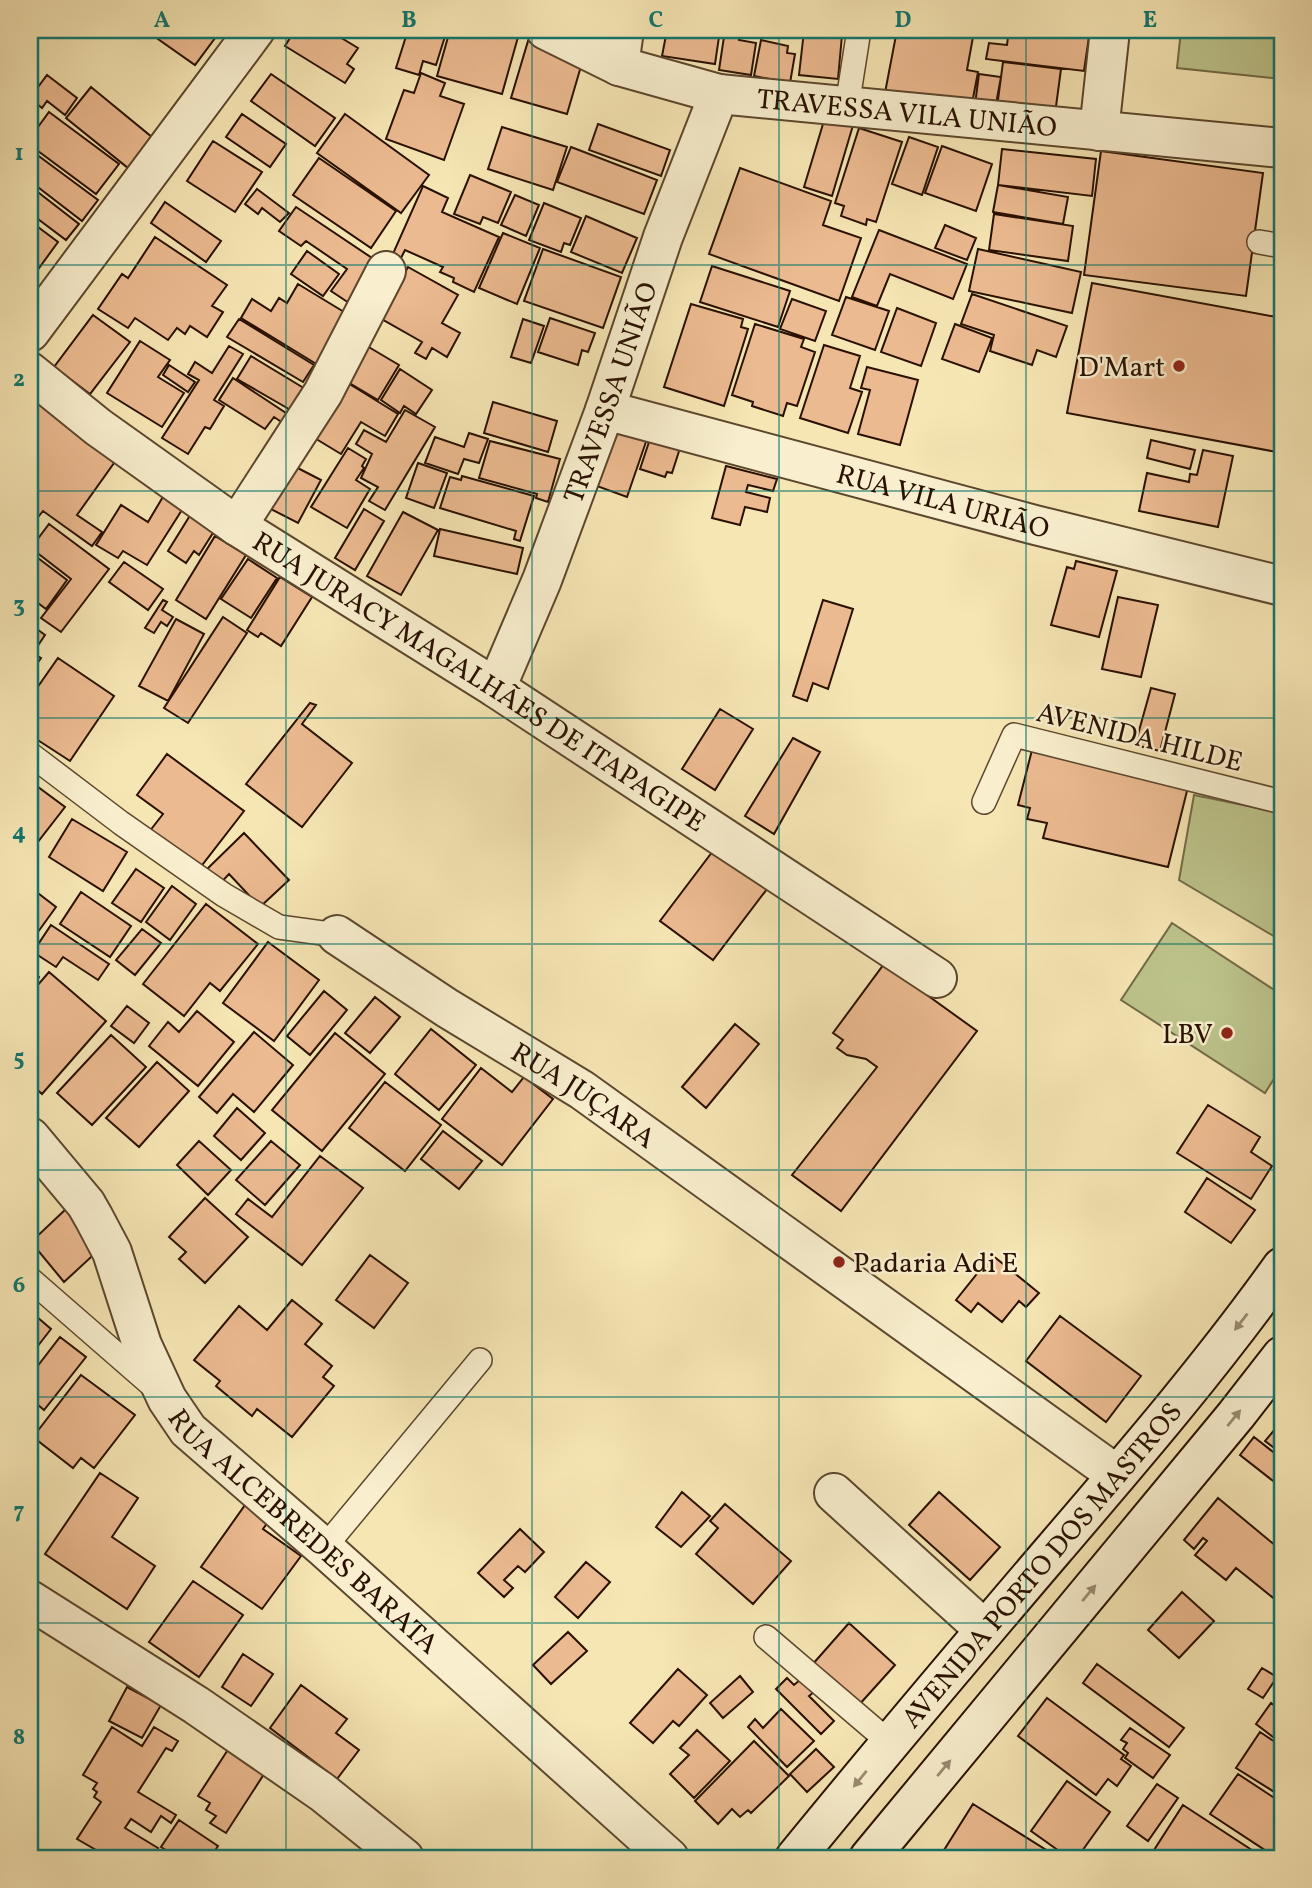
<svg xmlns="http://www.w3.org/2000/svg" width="1312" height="1888" font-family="Vollkorn,serif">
  <rect width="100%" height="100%" fill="#f6e6b4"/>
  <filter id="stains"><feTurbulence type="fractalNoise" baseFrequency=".00286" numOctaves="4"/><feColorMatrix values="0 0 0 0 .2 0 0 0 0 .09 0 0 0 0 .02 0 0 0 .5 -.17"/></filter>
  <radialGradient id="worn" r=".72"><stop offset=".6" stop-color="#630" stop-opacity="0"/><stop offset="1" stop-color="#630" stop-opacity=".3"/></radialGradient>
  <!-- green -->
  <path fill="#bdc48c" stroke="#736a46" stroke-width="2" d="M1181,30H1282V79L1177,68Z
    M1194,795L1282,813V941L1179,880Z
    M1172,923L1282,995V1066L1265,1093L1121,1000Z"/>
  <!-- building -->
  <path fill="#ecba90" stroke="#291000" stroke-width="2" d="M159,30H221L195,65L158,39L163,32Z
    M295,30H328L358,48L347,64L354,69L345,83L285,46Z
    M408,30H447L436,65L423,61L419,75L396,68Z
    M450,30H520L502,94L437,76Z
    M667,30H720L715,64L662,56Z
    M725,30H741L739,40L756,43L751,75L719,70Z
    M897,30H956V34L973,37L967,70L978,72L970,114L884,98Z
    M1009,30H1090L1084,71L986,59L989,43L1007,45Z
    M804,31L842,35L838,79L799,75Z
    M761,40L788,46L787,53L795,54L790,83L754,76Z
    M528,41L584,56L567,114L511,98Z
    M1003,62L1061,69L1055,114L997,107Z
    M421,73L445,83L440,96L464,104L444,160L386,139L404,90L414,93Z
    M271,74L335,118L315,146L251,101Z
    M979,74L1001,77L994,115L974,112Z
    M47,75L77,98L65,115L47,101L42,108L30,98Z
    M91,87L153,138L128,168L66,118Z
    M49,112L119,164L96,194L30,145V128L33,124L38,127Z
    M242,114L286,144L270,167L226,137Z
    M345,114L429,175L401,213L317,153Z
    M826,114L854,122L832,196L804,187Z
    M598,124L670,150L661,176L589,150Z
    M502,127L567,147L553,190L488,169Z
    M859,128L902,142L876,222L867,219L866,225L841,216L844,206L835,203Z
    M909,137L938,147L922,195L892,184Z
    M213,141L262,172L235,212L187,181Z
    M942,146L992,164L976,211L925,193Z
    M571,147L657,180L644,214L557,182Z
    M1002,149L1096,159L1092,196L998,185Z
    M1101,151L1263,173L1246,296L1084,275Z
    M36,154L98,200L82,221L30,181V162Z
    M319,158L396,211L371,248L293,195Z
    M740,168L831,201L823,225L861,238L839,301L709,254Z
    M470,175L511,192L498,223L483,217L480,224L454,214Z
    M998,185L1068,197L1063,224L993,212Z
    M30,186L79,224L66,240L30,213Z
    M423,186L448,198L442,212L499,237L474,292L453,282L454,278L440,272L443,267L405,250L400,260L392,256Z
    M257,189L289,213L280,222L262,208L258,214L245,204Z
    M515,195L539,205L526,236L501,225Z
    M165,202L221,241L206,262L151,223Z
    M544,203L581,218L570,245L564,243L561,252L529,240Z
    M296,207L378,262L349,303L331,291L347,269L306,241L301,246L279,231Z
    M994,214L1073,226L1068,261L989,250Z
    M586,216L637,238L622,273L571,252Z
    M30,221L58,242L34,275L30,271Z
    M945,225L976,238L967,260L935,248Z
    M879,230L967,264L953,299L890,274L877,306L852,297Z
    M503,233L540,248L517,304L479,288Z
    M155,237L227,285L212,306L223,312L207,337L190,326L185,334L177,328L168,340L135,318L128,328L98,309L122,274L128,278Z
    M543,249L621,277L603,328L524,301Z
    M978,249L1081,272L1072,313L969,291Z
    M307,251L339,274L323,296L291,274Z
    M712,266L790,291L778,327L700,302Z
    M408,267L458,295L442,323L460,333L447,357L432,348L426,359L415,353L422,342L380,318Z
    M1092,283L1282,318V453L1067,413Z
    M298,284L349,315L318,365L241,318L252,299L271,311L279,298L287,303Z
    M972,294L1067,326L1056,357L1037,350L1032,365L990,351L994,335L961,324Z
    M846,297L889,311L875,350L832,335Z
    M792,299L826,311L815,341L780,329Z
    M691,304L743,319L741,327L748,329L724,406L664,387Z
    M897,308L936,323L921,366L881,352Z
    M93,315L130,342L90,394L54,367Z
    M550,318L595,333L588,352L582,350L578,365L538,352Z
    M239,319L314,365L303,382L227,337Z
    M523,319L544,326L531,363L511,357Z
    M755,324L804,339L801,347L815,352L797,406L787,403L783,416L752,406L753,402L732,395Z
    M955,324L992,338L979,372L942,359Z
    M140,341L170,360L158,377L184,393L162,427L107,393Z
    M824,345L860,356L850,388L862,392L848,433L800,418Z
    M229,346L243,354L214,400L224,406L210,429L205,427L188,454L162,438L199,380L188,374L195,362L212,373Z
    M367,346L399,365L378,400L346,381Z
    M251,356L307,390L294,412L237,379Z
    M169,365L195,382L188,392L163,375Z
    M867,367L918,380L900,445L858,434L870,390L861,388Z
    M400,369L432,390L416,414L404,406L400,413L381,400Z
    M233,378L289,415L283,423L274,417L265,429L219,400Z
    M343,380L398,414L385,436L361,422L341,454L308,434Z
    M41,400L119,456L77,515L102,532L92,546L43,511L39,516L30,510V416Z
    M493,402L557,421L548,452L484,433Z
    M405,410L435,427L385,510L369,501L378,487L361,478L372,454L356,444L364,430L386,442Z
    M614,425L648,436L627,497L594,485Z
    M469,433L488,439L479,463L464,459L458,474L425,463L435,437L464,447Z
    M650,439L680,448L672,473L667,472L665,477L640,469Z
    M1151,440L1195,450L1190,469L1147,458Z
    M490,441L560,459L548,502L536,498L537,494L479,478Z
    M348,448L366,459L362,466L364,468L356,480L370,489L347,528L311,507Z
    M1203,450L1233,456L1218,527L1139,511L1147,473L1189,482L1190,474L1197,475Z
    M288,463L321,480L298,523L265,506Z
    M418,463L447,473L434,508L406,498Z
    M726,466L777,479L773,491L748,485L746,492L770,498L767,512L745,507L740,525L712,518Z
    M462,476L534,496L520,541L514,539L516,531L440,508L450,477L461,480Z
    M167,490L187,502L147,565L123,551L118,558L96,545L121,505L148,522Z
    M194,509L218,525L199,555L194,551L186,563L168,551Z
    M364,509L384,521L355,570L335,558Z
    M403,512L438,530L401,595L367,576Z
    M49,524L109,569L61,632L41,618L71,579L31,548Z
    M440,529L523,548L517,574L434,556Z
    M215,536L246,555L206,619L176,600Z
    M30,552L67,580L46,609L30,597Z
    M248,559L277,578L251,618L221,599Z
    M1076,561L1117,571L1099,637L1051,625L1067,567L1074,569Z
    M124,562L163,589L148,610L109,582Z
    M280,577L312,597L281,646L261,633L258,637L247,630Z
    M1118,597L1158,605L1141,677L1102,669Z
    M163,600L167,602L162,610L173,617L167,626L161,622L154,633L145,628Z
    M823,600L853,609L828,689L813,683L807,701L793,696Z
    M223,617L247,633L188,723L164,708Z
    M176,619L204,634L168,701L139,686Z
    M30,624L45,635L33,653L41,658L30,674Z
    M58,658L114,696L70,761L30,735V698Z
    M1151,688L1175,694L1160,751L1135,745Z
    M310,703L316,705L302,724L352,763L302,827L246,784Z
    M720,709L753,729L715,790L682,769Z
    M793,738L820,752L774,834L745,816Z
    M1032,750L1188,787L1168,867L1043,838L1047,823L1027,819L1030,808L1018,805Z
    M167,754L244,811L199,869L149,832L163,814L137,795Z
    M30,781L65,807L30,852Z
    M72,819L127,852L103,891L49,857Z
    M244,833L289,880L260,907L229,874L217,887L204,872Z
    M719,843L767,889L713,960L660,921Z
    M136,869L164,888L141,922L112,903Z
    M172,886L196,904L170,940L146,922Z
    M30,887L56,907L30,943Z
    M81,892L131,926L110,957L60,924Z
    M206,904L258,944L220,991L210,983L184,1016L143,984Z
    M51,925L109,964L98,980L63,957L56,967L33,952Z
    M142,929L161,943L135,975L116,960Z
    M268,942L319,980L274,1041L223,1003Z
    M884,964L977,1031L841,1211L792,1175L877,1067L866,1059L847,1055L837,1048L843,1040L833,1033Z
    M30,969L39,977L30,987Z
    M49,972L106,1021L42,1094L30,1083V994Z
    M324,991L347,1010L310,1055L287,1036Z
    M375,997L400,1017L370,1053L345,1033Z
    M127,1006L149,1023L134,1043L111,1026Z
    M197,1011L234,1042L198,1086L149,1046L168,1022L179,1032Z
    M735,1024L759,1044L706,1108L682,1087Z
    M431,1029L476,1065L439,1110L395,1074Z
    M254,1032L293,1065L254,1112L233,1094L217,1113L199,1097Z
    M335,1033L385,1074L322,1151L272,1110Z
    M111,1035L146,1067L92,1125L57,1093Z
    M157,1062L189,1091L139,1147L106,1118Z
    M481,1068L512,1092L524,1077L553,1099L502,1165L442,1119Z
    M385,1082L441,1125L405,1171L349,1128Z
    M1208,1105L1260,1137L1251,1152L1272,1166L1251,1199L1177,1153Z
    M237,1108L265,1133L241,1160L214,1136Z
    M443,1131L482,1161L459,1189L421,1159Z
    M199,1141L231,1170L208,1195L177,1165Z
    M271,1141L300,1165L265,1205L236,1180Z
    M320,1156L363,1188L302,1265L236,1214L248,1199L272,1217Z
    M1207,1178L1255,1210L1231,1243L1185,1212Z
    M205,1198L248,1237L205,1283L179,1259L186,1252L169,1237Z
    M66,1209L102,1247L64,1282L31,1242Z
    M370,1255L408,1283L374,1328L336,1300Z
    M992,1255L1039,1293L1026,1307L1019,1301L1002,1322L978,1303L971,1312L956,1300Z
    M292,1300L322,1324L305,1344L332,1366L323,1377L334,1386L292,1437L257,1409L252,1416L216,1386L220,1381L194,1360L239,1306L267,1330Z
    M30,1311L51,1329L30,1356Z
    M1060,1316L1141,1376L1106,1422L1026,1361Z
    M60,1337L86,1357L44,1410L30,1398V1376Z
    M81,1375L135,1415L94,1468L81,1458L73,1468L33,1437Z
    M1282,1421V1454L1265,1441Z
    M1254,1437L1282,1459V1488L1240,1455Z
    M100,1473L138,1498L112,1537L155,1566L127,1609L45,1554Z
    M682,1492L710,1516L681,1547L656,1527Z
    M939,1492L1000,1547L970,1580L909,1525Z
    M250,1498L273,1515L263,1529L301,1556L262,1609L201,1567Z
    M1218,1498L1282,1551V1605L1236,1568L1226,1580L1195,1555L1207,1541L1203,1538L1194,1549L1184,1540Z
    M725,1504L791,1561L753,1604L696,1554L718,1528L710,1521Z
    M520,1529L544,1552L525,1572L518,1566L504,1580L513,1588L504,1597L478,1573Z
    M586,1562L610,1582L578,1618L555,1597Z
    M193,1581L243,1615L199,1677L149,1642Z
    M1182,1592L1214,1621L1179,1658L1148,1630Z
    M849,1623L895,1665L858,1706L812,1665Z
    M568,1632L587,1651L551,1684L533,1665Z
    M243,1654L273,1674L251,1706L222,1687Z
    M1097,1664L1184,1728L1169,1747L1083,1683Z
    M1262,1668L1277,1677L1263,1698L1248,1689Z
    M678,1669L707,1695L679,1726L673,1721L653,1743L630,1723Z
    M740,1676L753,1692L723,1718L710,1703Z
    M787,1678L794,1685L801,1679L814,1692L809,1696L834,1721L821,1734L776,1689Z
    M301,1685L347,1719L336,1733L359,1750L337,1779L270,1728Z
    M127,1687L161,1705L142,1738L109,1721Z
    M1047,1698L1124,1755L1121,1759L1131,1766L1117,1786L1108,1779L1096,1795L1018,1736Z
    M1271,1703L1282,1711V1744L1256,1724Z
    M781,1709L814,1741L787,1767L748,1727L755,1719L763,1728Z
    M112,1727L142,1746L154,1727L178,1741L172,1751L166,1748L138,1792L176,1815L171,1823L161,1816L151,1832L131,1819L125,1828L158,1848L152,1858H110L77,1839L101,1802L94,1797L97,1792L93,1789L97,1783L83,1775Z
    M1130,1728L1170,1755L1153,1778L1125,1758L1128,1753L1123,1749L1127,1743L1121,1740Z
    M697,1730L730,1761L694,1798L670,1774L689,1755L680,1748Z
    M1260,1732L1281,1746L1276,1753L1282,1757V1783L1276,1793L1236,1768Z
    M754,1741L789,1776L751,1813L748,1810L740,1817L732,1809L718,1824L695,1801Z
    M229,1748L266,1771L226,1833L210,1823L216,1816L206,1810L210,1803L198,1796Z
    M816,1749L834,1767L807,1792L790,1774Z
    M1238,1774L1282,1803V1843L1274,1856L1210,1814Z
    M1067,1781L1110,1812L1077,1858H1069L1031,1831Z
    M1157,1784L1178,1798L1148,1841L1127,1826Z
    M973,1804L1059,1858H939Z
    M1183,1805L1264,1858H1166L1154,1850Z
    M179,1820L218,1846L210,1858H178L161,1847Z"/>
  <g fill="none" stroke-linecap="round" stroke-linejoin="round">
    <!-- service casing -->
    <g stroke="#5c462d" stroke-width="26">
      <path id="service" d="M847,106L859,30
        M1259,242L1282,246
        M30,754L121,823L224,895L279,927L337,935
        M984,802L1014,735L1282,802
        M30,1279L154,1387
        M324,1548L480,1360
        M766,1637L889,1742"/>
    </g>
    <!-- minor casing -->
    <g stroke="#5c462d" stroke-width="42">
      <g id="minor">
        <path id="s1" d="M546,30L619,66L719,94L1282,148"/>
        <path d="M619,66L624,30"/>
        <path d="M1099,131L1110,30"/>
        <path d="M30,332L255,30"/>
        <path id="s2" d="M30,372L98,427L237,526L496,688L937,978"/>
        <path id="s3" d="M605,410L1035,525L1282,586"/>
        <path d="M237,526L323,393L386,271"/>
        <path id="s4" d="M496,688L542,580L605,410L663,237L719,94"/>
        <path id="s5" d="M337,935L447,1008L582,1090L1117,1475"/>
        <path id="s6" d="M30,1137L86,1204L94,1218L112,1252L142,1345L167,1399L188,1430L324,1548L669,1858"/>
        <path d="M834,1493L985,1630"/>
        <path d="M30,1600L196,1705L322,1792L404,1858"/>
      </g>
    </g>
    <!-- secondary casing -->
    <g stroke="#291000" stroke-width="42">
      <g id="secondary">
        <path id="s7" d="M795,1858C880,1754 967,1651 1055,1548C1133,1457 1212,1365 1282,1267"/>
        <path d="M869,1858L1236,1415L1282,1356"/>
      </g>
    </g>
    <!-- service -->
    <use href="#service" stroke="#f9efce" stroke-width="23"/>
    <!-- minor -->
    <use href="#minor" stroke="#f9efce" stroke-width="38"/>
    <!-- secondary -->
    <use href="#secondary" stroke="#f9efce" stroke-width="38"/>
  </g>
  <!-- one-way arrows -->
  <defs><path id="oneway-solid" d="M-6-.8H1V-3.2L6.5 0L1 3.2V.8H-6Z" transform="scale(1.75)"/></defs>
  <g fill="#9b8b71">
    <use href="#oneway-solid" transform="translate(1241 1322) rotate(128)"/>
    <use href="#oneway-solid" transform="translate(1234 1418) rotate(-51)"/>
    <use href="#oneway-solid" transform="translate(1089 1593) rotate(-50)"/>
    <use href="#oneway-solid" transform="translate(944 1768) rotate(-50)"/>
    <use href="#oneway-solid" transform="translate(860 1779) rotate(129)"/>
  </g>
  <!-- grid -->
  <path fill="none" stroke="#0f766e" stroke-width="2" stroke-opacity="0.55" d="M286,30V1858M532,30V1858M779,30V1858M1026,30V1858M30,265H1282M30,491H1282M30,718H1282M30,944H1282M30,1170H1282M30,1397H1282M30,1623H1282"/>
  <!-- markers -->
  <g fill="#8f2418" stroke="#f9efce" stroke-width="2.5">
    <circle cx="1179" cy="366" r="7"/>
    <circle cx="1227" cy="1033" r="7"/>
    <circle cx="839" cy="1262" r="7"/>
  </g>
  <g text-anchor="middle" stroke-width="5" stroke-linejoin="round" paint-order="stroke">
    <!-- street labels -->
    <g font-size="28" fill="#291000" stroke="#f9efce">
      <text dy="10" stroke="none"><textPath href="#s1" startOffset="374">TRAVESSA VILA UNIÃO</textPath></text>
      <text dy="10" stroke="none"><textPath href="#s4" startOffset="317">TRAVESSA UNIÃO</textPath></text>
      <text dy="10" stroke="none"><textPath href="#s3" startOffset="350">RUA VILA URIÃO</textPath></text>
      <text dy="10" stroke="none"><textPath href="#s2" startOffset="546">RUA JURACY MAGALHÃES DE ITAPAGIPE</textPath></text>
      <text transform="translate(1140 736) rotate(14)" y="10">AVENIDA HILDE</text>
      <text dy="10" stroke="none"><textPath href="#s5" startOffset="294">RUA JUÇARA</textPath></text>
      <text dy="10" stroke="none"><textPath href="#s6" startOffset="490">RUA ALCEBREDES BARATA</textPath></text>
      <text dy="10" stroke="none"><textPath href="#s7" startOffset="383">AVENIDA PORTO DOS MASTROS</textPath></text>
    </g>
    <!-- poi labels -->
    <g font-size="28" fill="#291000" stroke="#f9efce" text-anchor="end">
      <text x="1165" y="376">D'Mart</text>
      <text x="1213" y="1043">LBV</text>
      <text x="853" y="1272" text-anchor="start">Padaria Adi E</text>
    </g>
  </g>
  <!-- margin -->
  <rect width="1312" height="1888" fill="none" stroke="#f6e6b4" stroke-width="77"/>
  <rect x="38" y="38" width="1236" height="1812" fill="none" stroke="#0f766e" stroke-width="2.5"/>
  <g font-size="23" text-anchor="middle" font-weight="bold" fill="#0f766e">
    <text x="162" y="27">A</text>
    <text x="409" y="27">B</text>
    <text x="656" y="27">C</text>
    <text x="903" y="27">D</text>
    <text x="1150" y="27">E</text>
    <text x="19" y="160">1</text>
    <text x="19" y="386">2</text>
    <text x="19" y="612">3</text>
    <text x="19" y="839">4</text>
    <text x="19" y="1065">5</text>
    <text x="19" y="1292">6</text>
    <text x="19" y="1518">7</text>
    <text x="19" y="1744">8</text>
  </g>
  <rect width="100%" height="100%" filter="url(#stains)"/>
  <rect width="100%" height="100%" fill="url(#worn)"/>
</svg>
